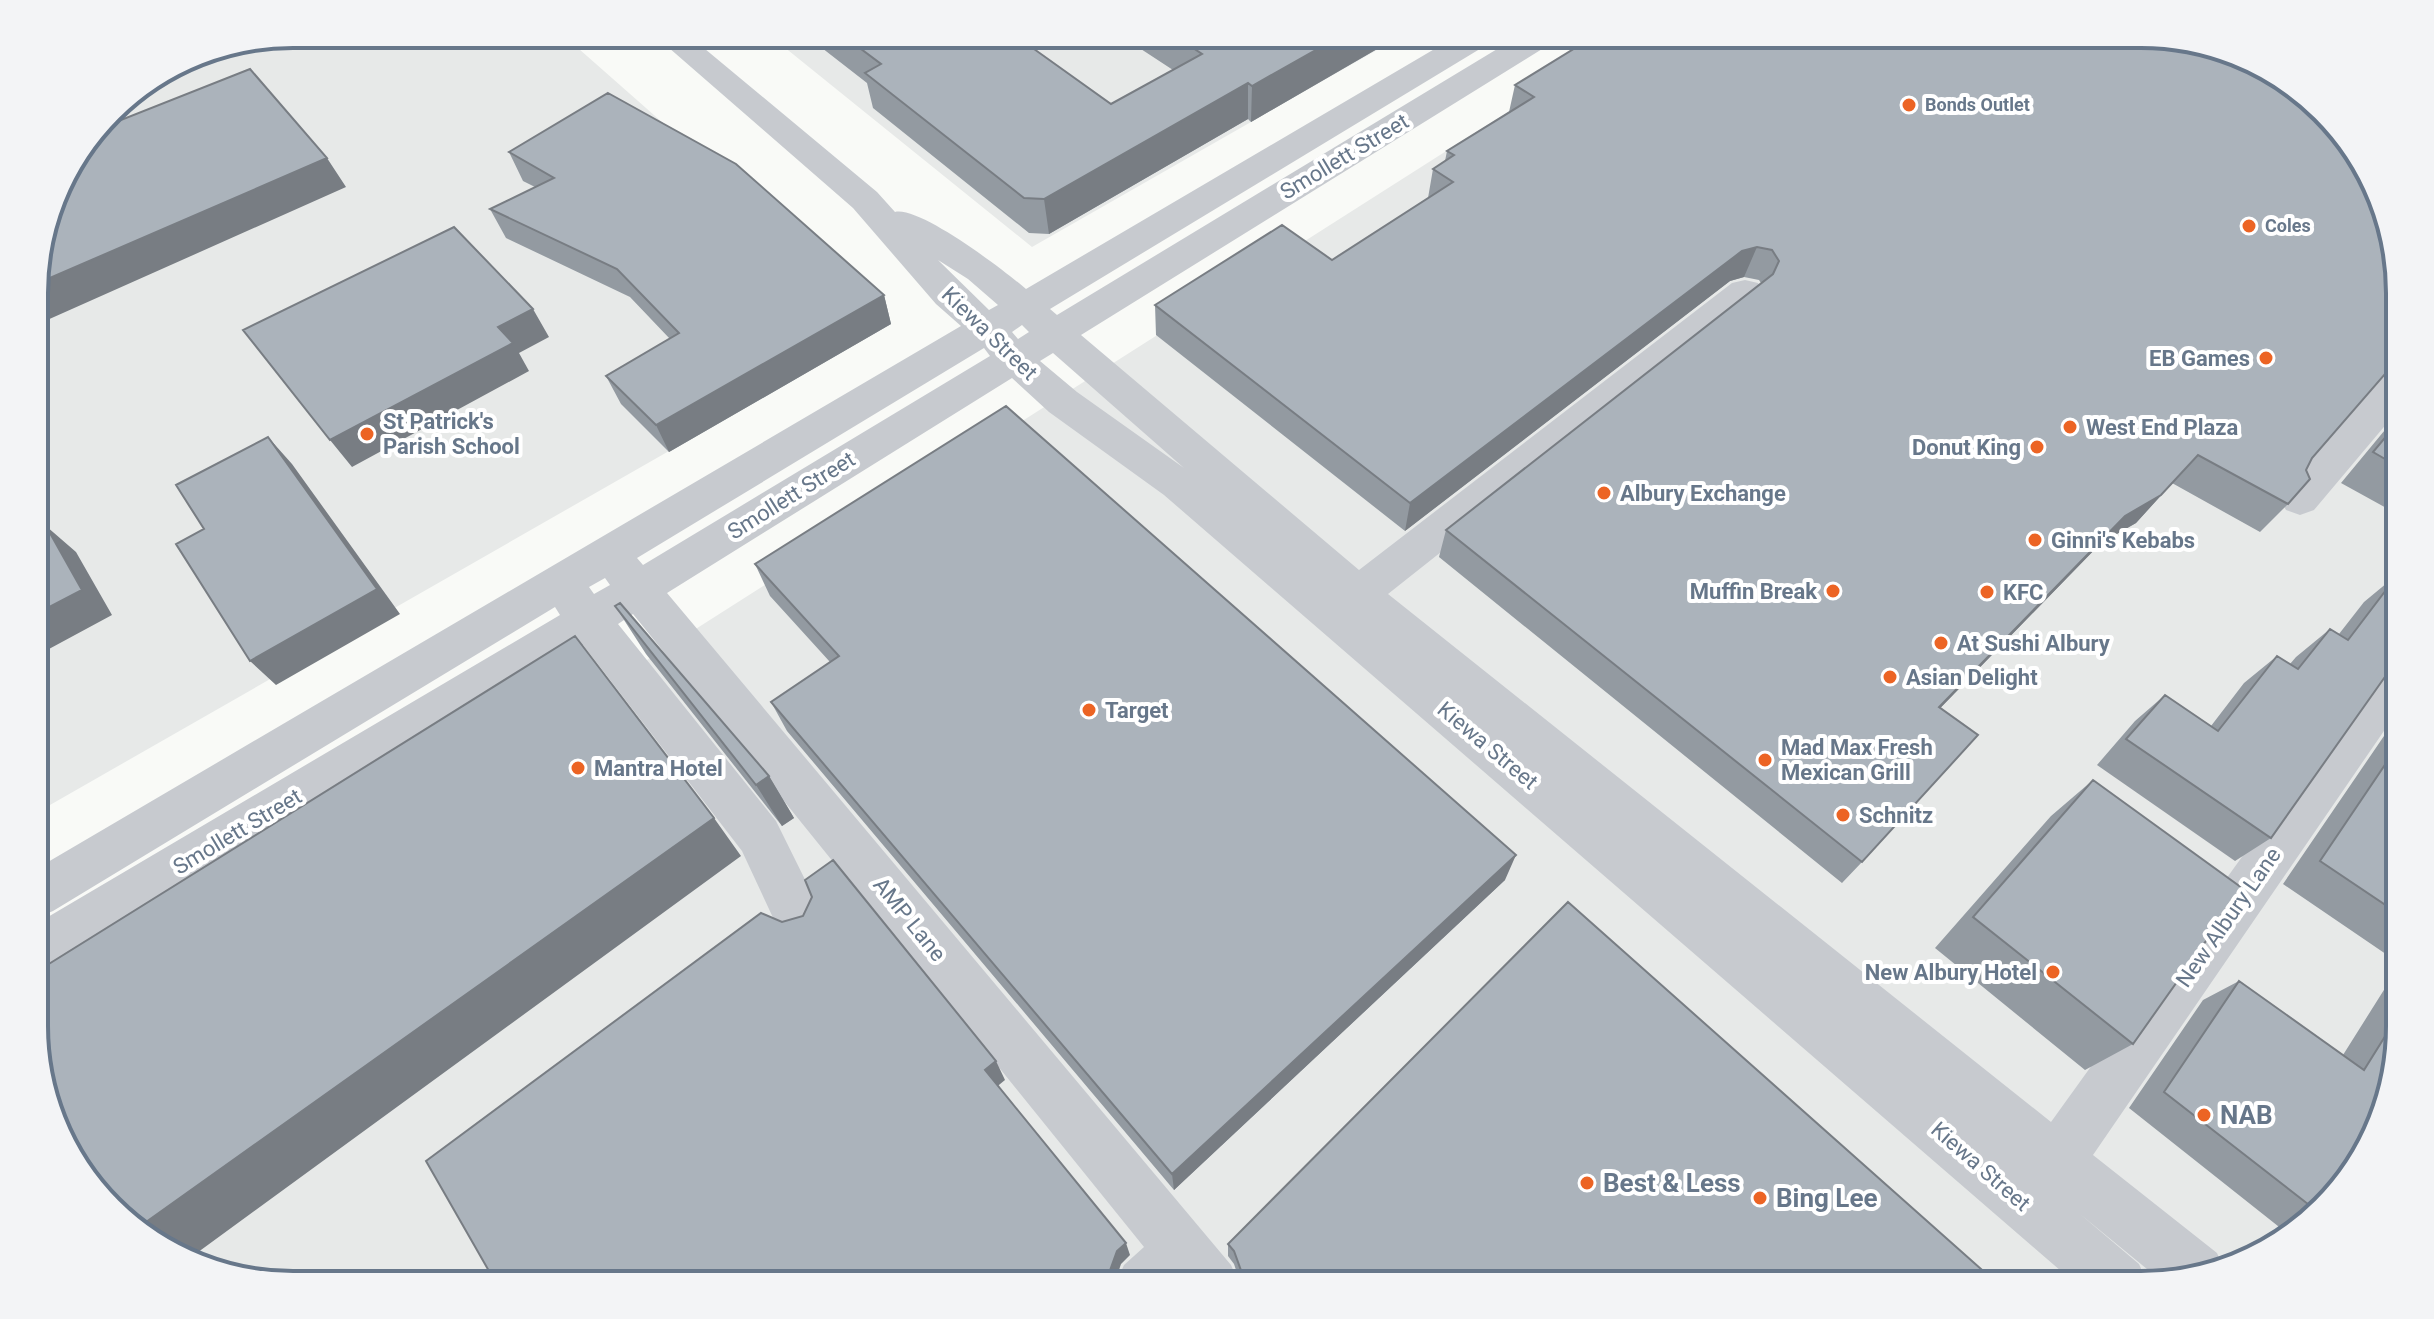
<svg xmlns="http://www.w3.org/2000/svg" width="2434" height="1319" font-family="Roboto,sans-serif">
  <rect width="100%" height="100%" fill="#f9faf7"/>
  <!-- built -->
  <path fill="#e7e9e8" d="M293,34H562L891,324L36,813V259L61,178L122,98L194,54Z
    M768,34H1405L1032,247Z
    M1630,34H2142L2270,68L2357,149L2399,275V1043L2366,1155L2271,1250L2158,1284L292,1285L164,1251L77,1170L36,1060V1049Z"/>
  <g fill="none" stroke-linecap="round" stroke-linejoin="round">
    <!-- minor -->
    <path fill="#c7cacf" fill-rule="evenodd" d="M653,34H687L877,192L895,212C920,206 1005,271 1026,289L1460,34H1497L1493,41L1050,309L1057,315L1522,34H1559L1555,41L1081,335L1359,570L1732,283L1745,280L1758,283L1763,292L1758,301L1388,594L2051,1122L2383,661L2399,655V709L2093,1155L2217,1253L2222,1265L2164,1283L2080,1214L2139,1264L2148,1284H2076L1164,495L1049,412L1012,378L667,593L1231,1265L1240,1285H1115L1124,1265L1144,1247L633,614L618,624L776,821L825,920L818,937L800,943L782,937L742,851L583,645L54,969L36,976V924L560,615L555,607L53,911L36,918V869L961,326L936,304L853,208ZM938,260L968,279L998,305L989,310ZM1022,325L1029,332L1018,339L1012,332ZM984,348L990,356L643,565L637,558ZM1053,353L1184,468L1077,392L1040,361ZM605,578L610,585L594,594L589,587Z
      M2399,370V409L2314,510L2300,515L2286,510L2280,499L2286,488L2386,374Z"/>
  </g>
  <!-- wall -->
  <path fill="#939aa1" d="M804,34H1013L1111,104L1173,70L1118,34H1403L1251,122L1248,119L1049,234L1029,233L873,108L867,83Z
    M1515,85L2399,275V369L2388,371L2312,458L2288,504L2260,532L2172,483L2136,523L2101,543L1940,708L1862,862L1842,883L1439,557L1446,530L1761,283L1759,280L1744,277L1730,281L1405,531L1156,335L1155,305L1332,260L1428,198L1433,169L1445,161L1447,151L1509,112Z
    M509,152L884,295L891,324L669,452L621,404L606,376L670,339L630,297L506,238L490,209L535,187L523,181Z
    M2399,413V515L2341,483Z
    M755,564L1505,880L1174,1190L787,731L771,702L830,662L770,596Z
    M2399,573L2271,838L2235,861L2097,765L2135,721L2165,695L2211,726L2244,683L2277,656L2290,664L2296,657L2330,629L2339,634L2364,602Z
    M615,606L769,776L794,818L782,826L646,654Z
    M2399,714V963L2283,884Z
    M2093,780L2206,936L2133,1044L2085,1070L1935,948L2051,816Z
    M2399,966V1043L2366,1155L2288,1234L2129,1108L2203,1000L2239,981L2343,1055Z
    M1228,1244L1999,1285L1238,1276L1234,1264L1228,1256Z"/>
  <!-- shaded-wall -->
  <path fill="#787d83" d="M1344,34H1403L1251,122L1252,86Z
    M1248,83V119L1049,234L1044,199Z
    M327,158L346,187L36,325V284Z
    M1757,247L1744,277L1730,281L1405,531L1410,503L1742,251Z
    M884,295L891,324L669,452L656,425Z
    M533,309L549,337L519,353L529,371L352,467L330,440L498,327Z
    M2399,356V369L2384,372Z
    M268,437L292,464L400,614L276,685L250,661Z
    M2198,455L2136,523L2101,543L1918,731L1939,707L2125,516Z
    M46,526L76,552L112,615L36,656V614Z
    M769,776L794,818L782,826L756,785Z
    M714,818L741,856L190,1258L164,1251L139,1227Z
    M1516,855L1505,880L1174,1190L1172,1174Z
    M996,1061L1005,1080L994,1089L985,1070Z
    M1126,1243L1130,1255L1121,1264L1114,1285L1108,1276L1117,1251Z"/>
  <!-- building -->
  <path fill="#abb3bb" stroke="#787d83" stroke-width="2" d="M841,34H1013L1111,104L1202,54L1172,34H1344L1252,86L1248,83L1044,199L1024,198L865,73L881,64Z
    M1598,34H2142L2234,59L2284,81L2357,149L2399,275V358L2312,458L2306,470L2310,479L2288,504L2198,455L2161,495L2125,516L1939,707L1978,735L1862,862L1446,530L1773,274L1779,261L1772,250L1757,247L1742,251L1410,503L1155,305L1282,225L1332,260L1453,182L1433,169L1454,155L1447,151L1534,97L1515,85Z
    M250,69L327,158L36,284V259L61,178L98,129Z
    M608,93L736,164L884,295L656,425L606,376L679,333L617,269L490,209L554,178L509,152Z
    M454,227L533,309L498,327L513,343L330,440L243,330Z
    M1006,406L1516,855L1172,1174L771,702L839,656L755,564Z
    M2399,421V467L2373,452Z
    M268,437L377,589L250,661L176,544L204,529L176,485Z
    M46,526L82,590L36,614V531Z
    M2399,573V657L2271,838L2126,739L2165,695L2218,731L2277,656L2298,669L2330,629L2348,640Z
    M620,603L769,776L756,785L615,606Z
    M575,636L714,818L139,1227L77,1170L36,1060V972Z
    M2399,744V914L2320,861Z
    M2093,780L2242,888L2206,936L2208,938L2133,1044L1973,917Z
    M833,860L996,1061L985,1070L1126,1243L1117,1251L1108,1276L1154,1277L1161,1285H497L426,1161L761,913L782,922L803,916L812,897L805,880Z
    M1568,902L1999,1285H1188L1196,1277L1243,1276L1234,1251L1228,1244Z
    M2239,981L2364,1070L2399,1014V1043L2366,1155L2313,1208L2164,1092Z"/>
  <!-- markers -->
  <g fill="#ec6424" stroke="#fff" stroke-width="3">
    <circle cx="1909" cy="105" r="8"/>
    <circle cx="2249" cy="226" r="8"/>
    <circle cx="2266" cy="358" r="8"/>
    <circle cx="2070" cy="427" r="8"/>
    <circle cx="367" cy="434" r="8"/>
    <circle cx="2037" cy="447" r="8"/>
    <circle cx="1604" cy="493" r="8"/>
    <circle cx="2035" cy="540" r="8"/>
    <circle cx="1833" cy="591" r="8"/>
    <circle cx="1987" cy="592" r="8"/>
    <circle cx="1941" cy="643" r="8"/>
    <circle cx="1890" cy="677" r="8"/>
    <circle cx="1089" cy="710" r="8"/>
    <circle cx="1765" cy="760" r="8"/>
    <circle cx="578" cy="768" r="8"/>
    <circle cx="1843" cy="815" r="8"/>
    <circle cx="2053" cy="972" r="8"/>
    <circle cx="2204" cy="1115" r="8"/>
    <circle cx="1587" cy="1183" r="8"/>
    <circle cx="1760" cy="1198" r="8"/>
  </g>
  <g text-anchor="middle" stroke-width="8" stroke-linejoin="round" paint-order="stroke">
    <!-- far-poi labels -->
    <g font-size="18" font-weight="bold" fill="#67778a" stroke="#fff" text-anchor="start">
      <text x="1925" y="111">Bonds Outlet</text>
      <text x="2265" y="232">Coles</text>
    </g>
    <!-- street labels -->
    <g font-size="22" fill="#67778a" stroke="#fff">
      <text transform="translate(1344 156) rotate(-31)" y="8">Smollett Street</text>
      <text transform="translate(990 333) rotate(44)" y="8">Kiewa Street</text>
      <text transform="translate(791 495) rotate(-32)" y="8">Smollett Street</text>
      <text transform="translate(1488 745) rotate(40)" y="8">Kiewa Street</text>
      <text transform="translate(237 831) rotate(-31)" y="8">Smollett Street</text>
      <text transform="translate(2228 917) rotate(-55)" y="8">New Albury Lane</text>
      <text transform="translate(910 919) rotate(51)" y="8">AMP Lane</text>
      <text transform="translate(1981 1166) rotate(41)" y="8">Kiewa Street</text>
    </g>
    <!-- poi labels -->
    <g font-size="22" font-weight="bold" fill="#67778a" stroke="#fff" text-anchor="start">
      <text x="2250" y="366" text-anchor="end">EB Games</text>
      <text x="383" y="429">St Patrick's<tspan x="383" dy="25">Parish School</tspan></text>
      <text x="2086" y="435">West End Plaza</text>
      <text x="2021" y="455" text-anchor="end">Donut King</text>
      <text x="1620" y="501">Albury Exchange</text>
      <text x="2051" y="548">Ginni's Kebabs</text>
      <text x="1817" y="599" text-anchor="end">Muffin Break</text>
      <text x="2003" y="600">KFC</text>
      <text x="1957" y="651">At Sushi Albury</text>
      <text x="1906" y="685">Asian Delight</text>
      <text x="1105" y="718">Target</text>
      <text x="1781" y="755">Mad Max Fresh<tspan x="1781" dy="25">Mexican Grill</tspan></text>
      <text x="594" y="776">Mantra Hotel</text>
      <text x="1859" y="823">Schnitz</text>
      <text x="2037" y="980" text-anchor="end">New Albury Hotel</text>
    </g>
    <!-- near-poi labels -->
    <g font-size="26" font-weight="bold" fill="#67778a" stroke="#fff" text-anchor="start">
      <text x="2220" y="1124">NAB</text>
      <text x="1603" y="1192">Best &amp; Less</text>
      <text x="1776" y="1207">Bing Lee</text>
    </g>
  </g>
  <!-- crop -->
  <path d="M0 0H2434V1319H0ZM293 48H2141A245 245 0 0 1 2386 293V1026A245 245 0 0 1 2141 1271H293A245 245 0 0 1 48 1026V293A245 245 0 0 1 293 48Z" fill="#f3f4f6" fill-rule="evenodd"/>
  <path fill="none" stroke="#67778a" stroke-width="4" d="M293 48H2141A245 245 0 0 1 2386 293V1026A245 245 0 0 1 2141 1271H293A245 245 0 0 1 48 1026V293A245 245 0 0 1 293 48Z"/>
</svg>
